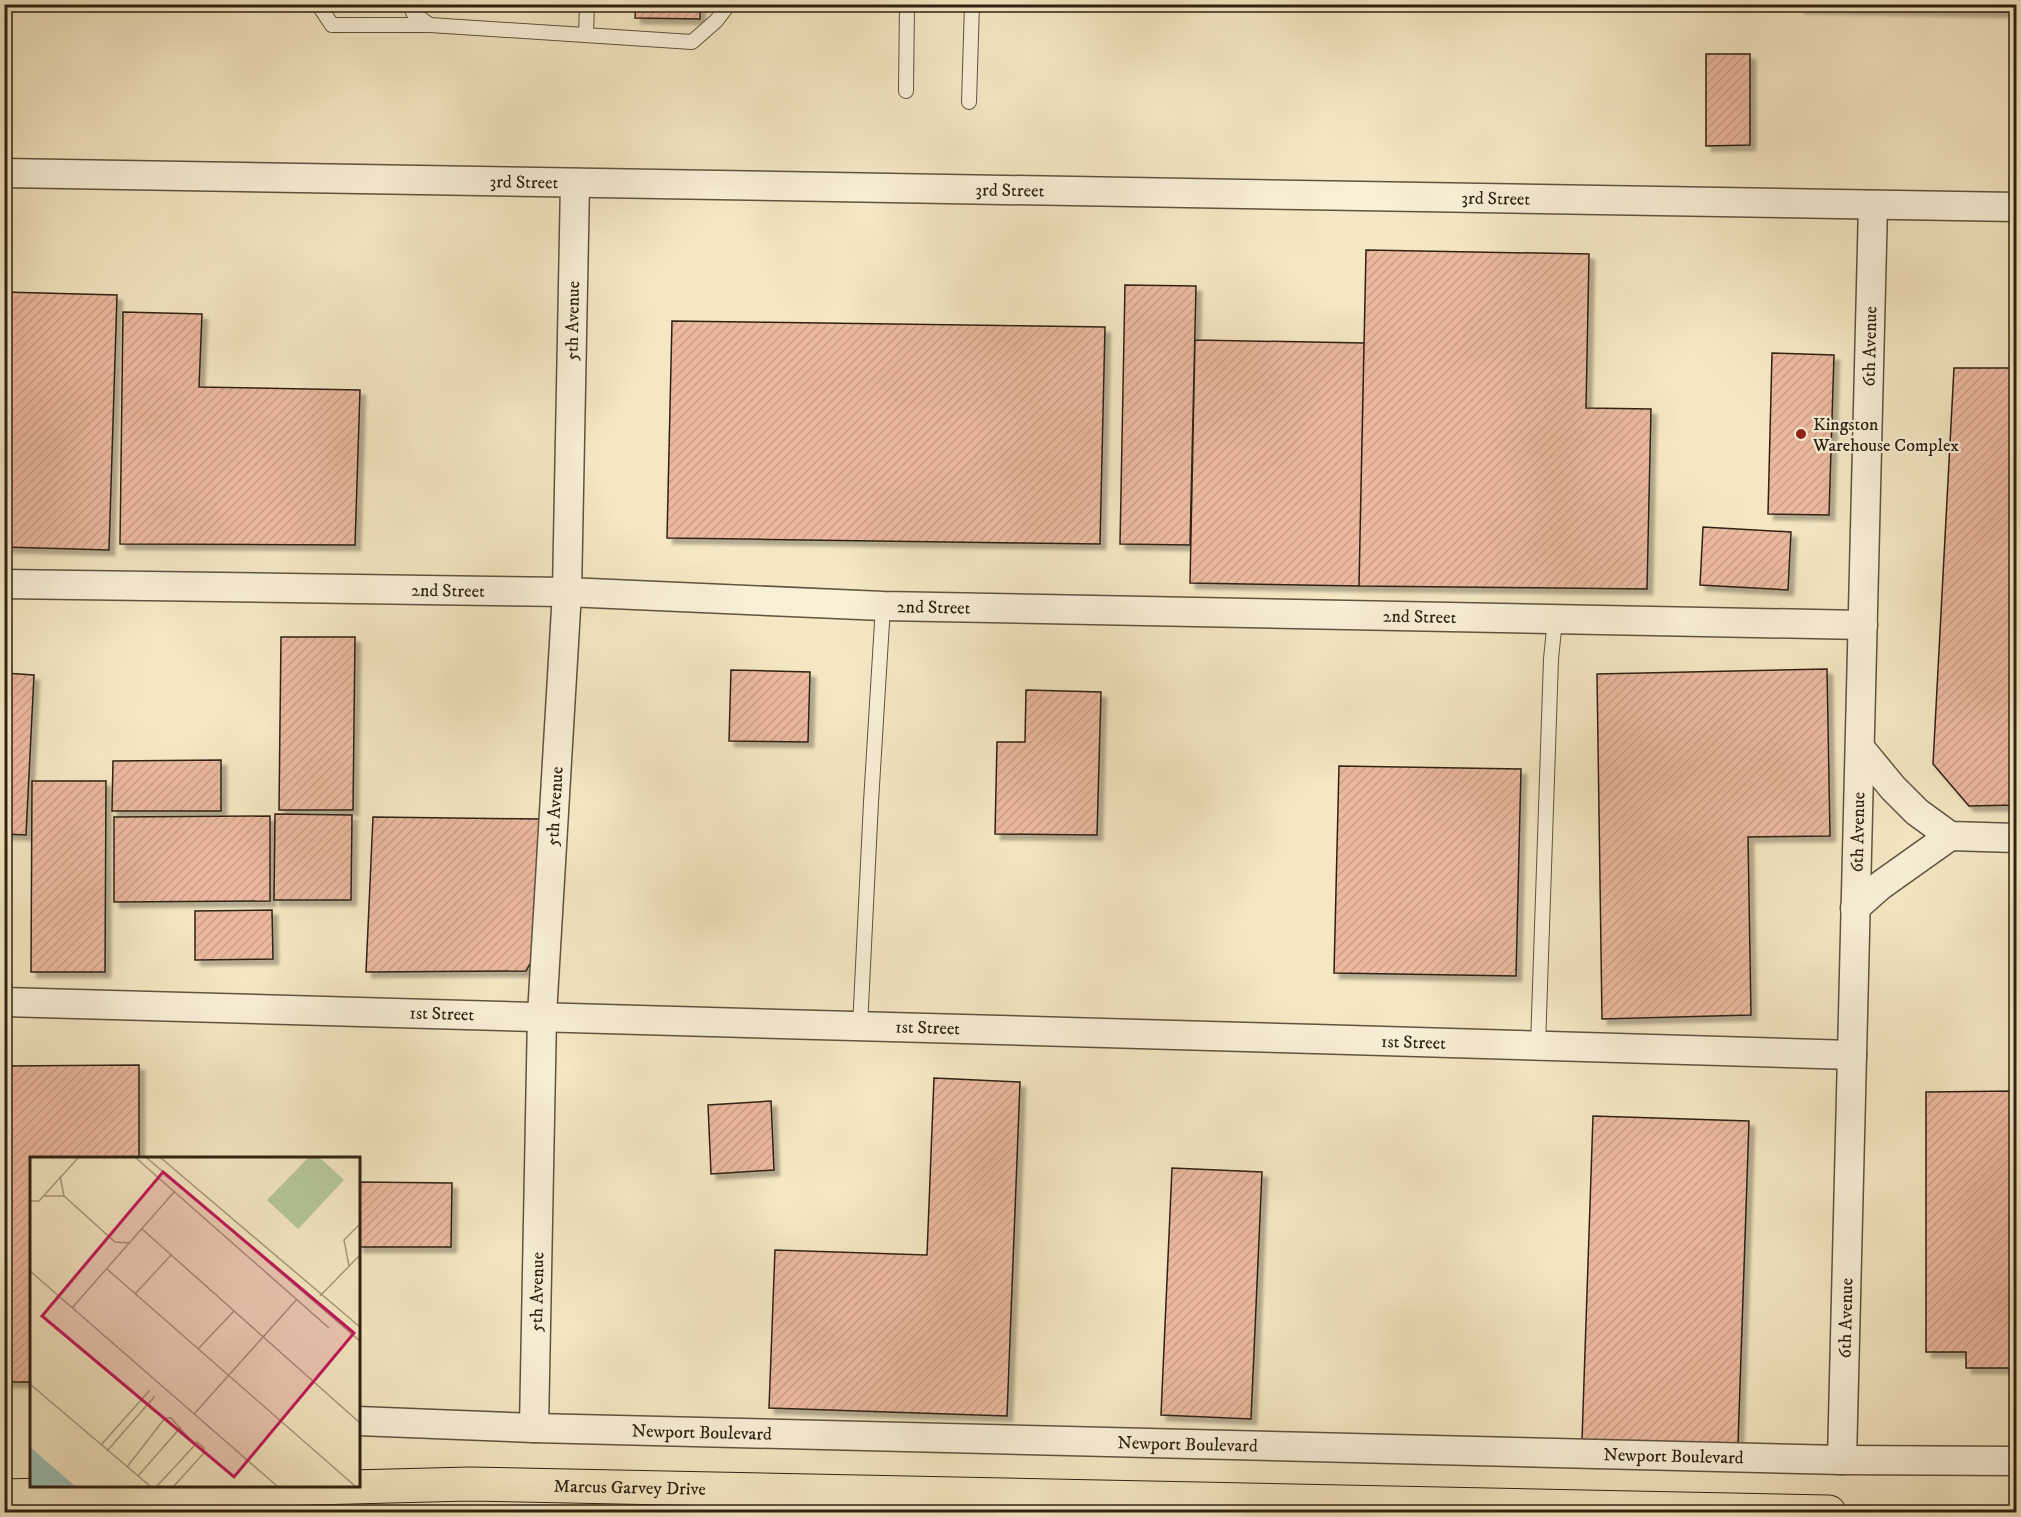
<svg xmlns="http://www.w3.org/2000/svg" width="2021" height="1517" font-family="'IM FELL DW Pica',serif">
  <defs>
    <pattern id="building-hatch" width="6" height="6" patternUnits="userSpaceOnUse" patternTransform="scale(1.5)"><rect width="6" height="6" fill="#ecb99f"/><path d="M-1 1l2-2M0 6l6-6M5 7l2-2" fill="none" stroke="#cb9f88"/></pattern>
    <filter id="shadow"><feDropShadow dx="5.5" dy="5.5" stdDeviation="1.5" flood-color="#0004"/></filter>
  </defs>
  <rect width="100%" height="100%" fill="#f4e7c2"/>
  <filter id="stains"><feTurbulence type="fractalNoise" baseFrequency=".00333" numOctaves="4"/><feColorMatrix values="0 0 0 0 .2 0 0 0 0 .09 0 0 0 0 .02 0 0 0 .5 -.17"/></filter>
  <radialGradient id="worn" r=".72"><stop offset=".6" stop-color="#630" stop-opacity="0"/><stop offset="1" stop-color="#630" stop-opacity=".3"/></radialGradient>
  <!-- building -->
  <path fill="url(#building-hatch)" stroke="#2e2213" stroke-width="1.5" filter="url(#shadow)" d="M636,4H700V19L635,18Z
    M1799,4H2016V12L1799,8Z
    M1706,54H1750V145L1706,146Z
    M1366,250L1589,254L1586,408L1651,409L1647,589L1359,586Z
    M1125,285L1196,286L1190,545L1120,544Z
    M4,292L117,295L109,550L4,547Z
    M123,312L202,314L199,387L360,390L355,545L120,544Z
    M672,321L1105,327L1100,544L667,538Z
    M1195,340L1364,343L1359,586L1190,583Z
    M1772,353L1834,355L1829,515L1768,514Z
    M1954,368H2016V805L1969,806L1933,764Z
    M1703,527L1791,532L1788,590L1700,585Z
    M281,637H355L353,810H279Z
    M1827,669L1830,836L1748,837L1751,1015L1602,1019L1597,674Z
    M731,670L810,672L808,742L729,741Z
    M4,673L34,675L26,835L4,834Z
    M1026,690L1101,692L1097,835L995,834L997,742H1025Z
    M221,760V811H112L113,761Z
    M1339,766L1521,769L1516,976L1334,973Z
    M32,781H106L105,972H31Z
    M275,814L352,815L351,900H274Z
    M270,816V901L114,902V817Z
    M373,817L542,819L541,944L526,971L366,972Z
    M272,910L273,959L195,960V911Z
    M139,1065V1158H32V1382H4V1066Z
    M934,1078L1020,1082L1007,1416L769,1408L775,1250L927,1255Z
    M2016,1091V1368H1966V1352H1926V1092Z
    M771,1101L774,1170L711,1174L708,1105Z
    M1593,1116L1749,1121L1738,1445L1582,1440Z
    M1172,1168L1262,1172L1251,1419L1161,1415Z
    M358,1182L452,1183L451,1247H358Z"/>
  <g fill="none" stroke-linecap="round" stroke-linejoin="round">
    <!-- lane casing -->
    <g stroke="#60533f" stroke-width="16">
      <path id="lane" d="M318,4L332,25H430
        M409,4L414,14L430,25L692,42L716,21L729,4
        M586,35L587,4
        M906,91L907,4
        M969,102L972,4
        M860,1027L871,802L883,606
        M1538,1046L1551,659L1555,619"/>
    </g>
    <!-- street casing -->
    <g stroke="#60533f" stroke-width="31">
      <g id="street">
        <path id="s1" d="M4,173L2016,207"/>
        <path id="s2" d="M4,584L567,592L883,606L1863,625"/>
        <path d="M1860,748L1893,788L1917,812L1950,836L2016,838"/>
        <path d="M1855,908L1881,885L1950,836"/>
        <path id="s3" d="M4,1002C620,1017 1236,1037 1852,1055"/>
        <path id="s4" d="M358,1421L534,1428L1842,1460L2016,1461"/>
        <path id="s5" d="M534,1428L542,1015L567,592L575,183"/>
        <path id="s6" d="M1842,1460L1873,205"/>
      </g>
    </g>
    <!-- highway casing -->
    <g stroke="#2e2213" stroke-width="35">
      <g id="highway">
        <path id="s7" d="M4,1496L469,1484L1829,1512"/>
      </g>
    </g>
    <!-- lane -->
    <use href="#lane" stroke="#f8efd7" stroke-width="14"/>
    <!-- street -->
    <use href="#street" stroke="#f8efd7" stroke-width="28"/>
    <!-- highway -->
    <use href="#highway" stroke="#f4e7c2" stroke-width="33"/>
  </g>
  <!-- markers -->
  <circle fill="#8f2418" stroke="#f8efd7" stroke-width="2" cx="1801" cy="434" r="6"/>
  <g text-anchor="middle" stroke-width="4.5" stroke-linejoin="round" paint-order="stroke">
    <!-- street labels -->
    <g font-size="18" fill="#2e2213" stroke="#f8efd7">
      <text dy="6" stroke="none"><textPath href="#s1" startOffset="520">3rd Street</textPath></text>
      <text dy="6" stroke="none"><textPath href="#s1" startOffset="1006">3rd Street</textPath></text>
      <text dy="6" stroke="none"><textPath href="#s1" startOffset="1492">3rd Street</textPath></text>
      <text dy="6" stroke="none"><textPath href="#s5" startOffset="1108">5th Avenue</textPath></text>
      <text dy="6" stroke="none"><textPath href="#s6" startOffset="1114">6th Avenue</textPath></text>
      <text dy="6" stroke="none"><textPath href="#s2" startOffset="444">2nd Street</textPath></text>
      <text dy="6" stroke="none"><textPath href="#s2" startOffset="930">2nd Street</textPath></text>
      <text dy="6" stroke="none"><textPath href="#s2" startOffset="1416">2nd Street</textPath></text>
      <text dy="6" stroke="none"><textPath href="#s5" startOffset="622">5th Avenue</textPath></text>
      <text dy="6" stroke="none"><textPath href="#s6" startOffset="628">6th Avenue</textPath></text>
      <text dy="6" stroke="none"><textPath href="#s3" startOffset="438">1st Street</textPath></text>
      <text dy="6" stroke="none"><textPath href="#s3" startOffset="924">1st Street</textPath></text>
      <text dy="6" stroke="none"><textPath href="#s3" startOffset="1410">1st Street</textPath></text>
      <text dy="6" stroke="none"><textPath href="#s5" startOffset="136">5th Avenue</textPath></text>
      <text dy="6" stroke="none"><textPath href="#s6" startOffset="142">6th Avenue</textPath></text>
      <text dy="6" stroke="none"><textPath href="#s4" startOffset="344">Newport Boulevard</textPath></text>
      <text dy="6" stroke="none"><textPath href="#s4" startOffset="830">Newport Boulevard</textPath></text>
      <text dy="6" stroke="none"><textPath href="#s4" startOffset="1316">Newport Boulevard</textPath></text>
      <text dy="6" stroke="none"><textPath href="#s7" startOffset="626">Marcus Garvey Drive</textPath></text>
    </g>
    <!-- poi labels -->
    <g font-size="18" fill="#2e2213" stroke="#f8efd7" text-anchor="start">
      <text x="1813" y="430">Kingston<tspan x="1813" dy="21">Warehouse Complex</tspan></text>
    </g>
  </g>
  <!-- overview -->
  <g transform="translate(30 1157)">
    <rect width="330" height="330" fill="#f4e7c2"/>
    <path d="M278,1H290L314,23L268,72L237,43Z" fill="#b6c798"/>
    <path d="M0,290L45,329H0Z" fill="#9cbfb6"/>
    <path fill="none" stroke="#a5987c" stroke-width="1.5" d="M106,1L299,171M117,1L330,184M131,1L330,170M30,19L34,39M14,39H34L85,85L100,86M0,44H9L48,1M112,72L330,266M319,109L314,83L330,67M77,112L325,329M0,114L247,329M105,137L141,98M290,139L330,98M42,151L145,34M168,192L204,154M0,227L120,329M164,257L267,142M71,288L120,233M77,294L125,239M97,310L135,261H141L165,288L127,329M108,319L151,270M144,329L173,297L174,291L166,284"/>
    <path fill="#c2185b" fill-opacity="0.15" stroke="#c2185b" stroke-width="3" d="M133,15L324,176L204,320L12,159Z"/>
    <rect width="330" height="330" fill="none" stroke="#2e2213" stroke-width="3"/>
  </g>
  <!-- margin -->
  <rect width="2021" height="1517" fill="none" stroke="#f4e7c2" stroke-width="24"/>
  <rect x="6" y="6" width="2009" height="1505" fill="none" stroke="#2e2213" stroke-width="3"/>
  <rect x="12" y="12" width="1997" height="1493" fill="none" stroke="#2e2213" stroke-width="1.5"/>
  <rect width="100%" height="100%" filter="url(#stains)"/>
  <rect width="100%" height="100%" fill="url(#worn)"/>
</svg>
